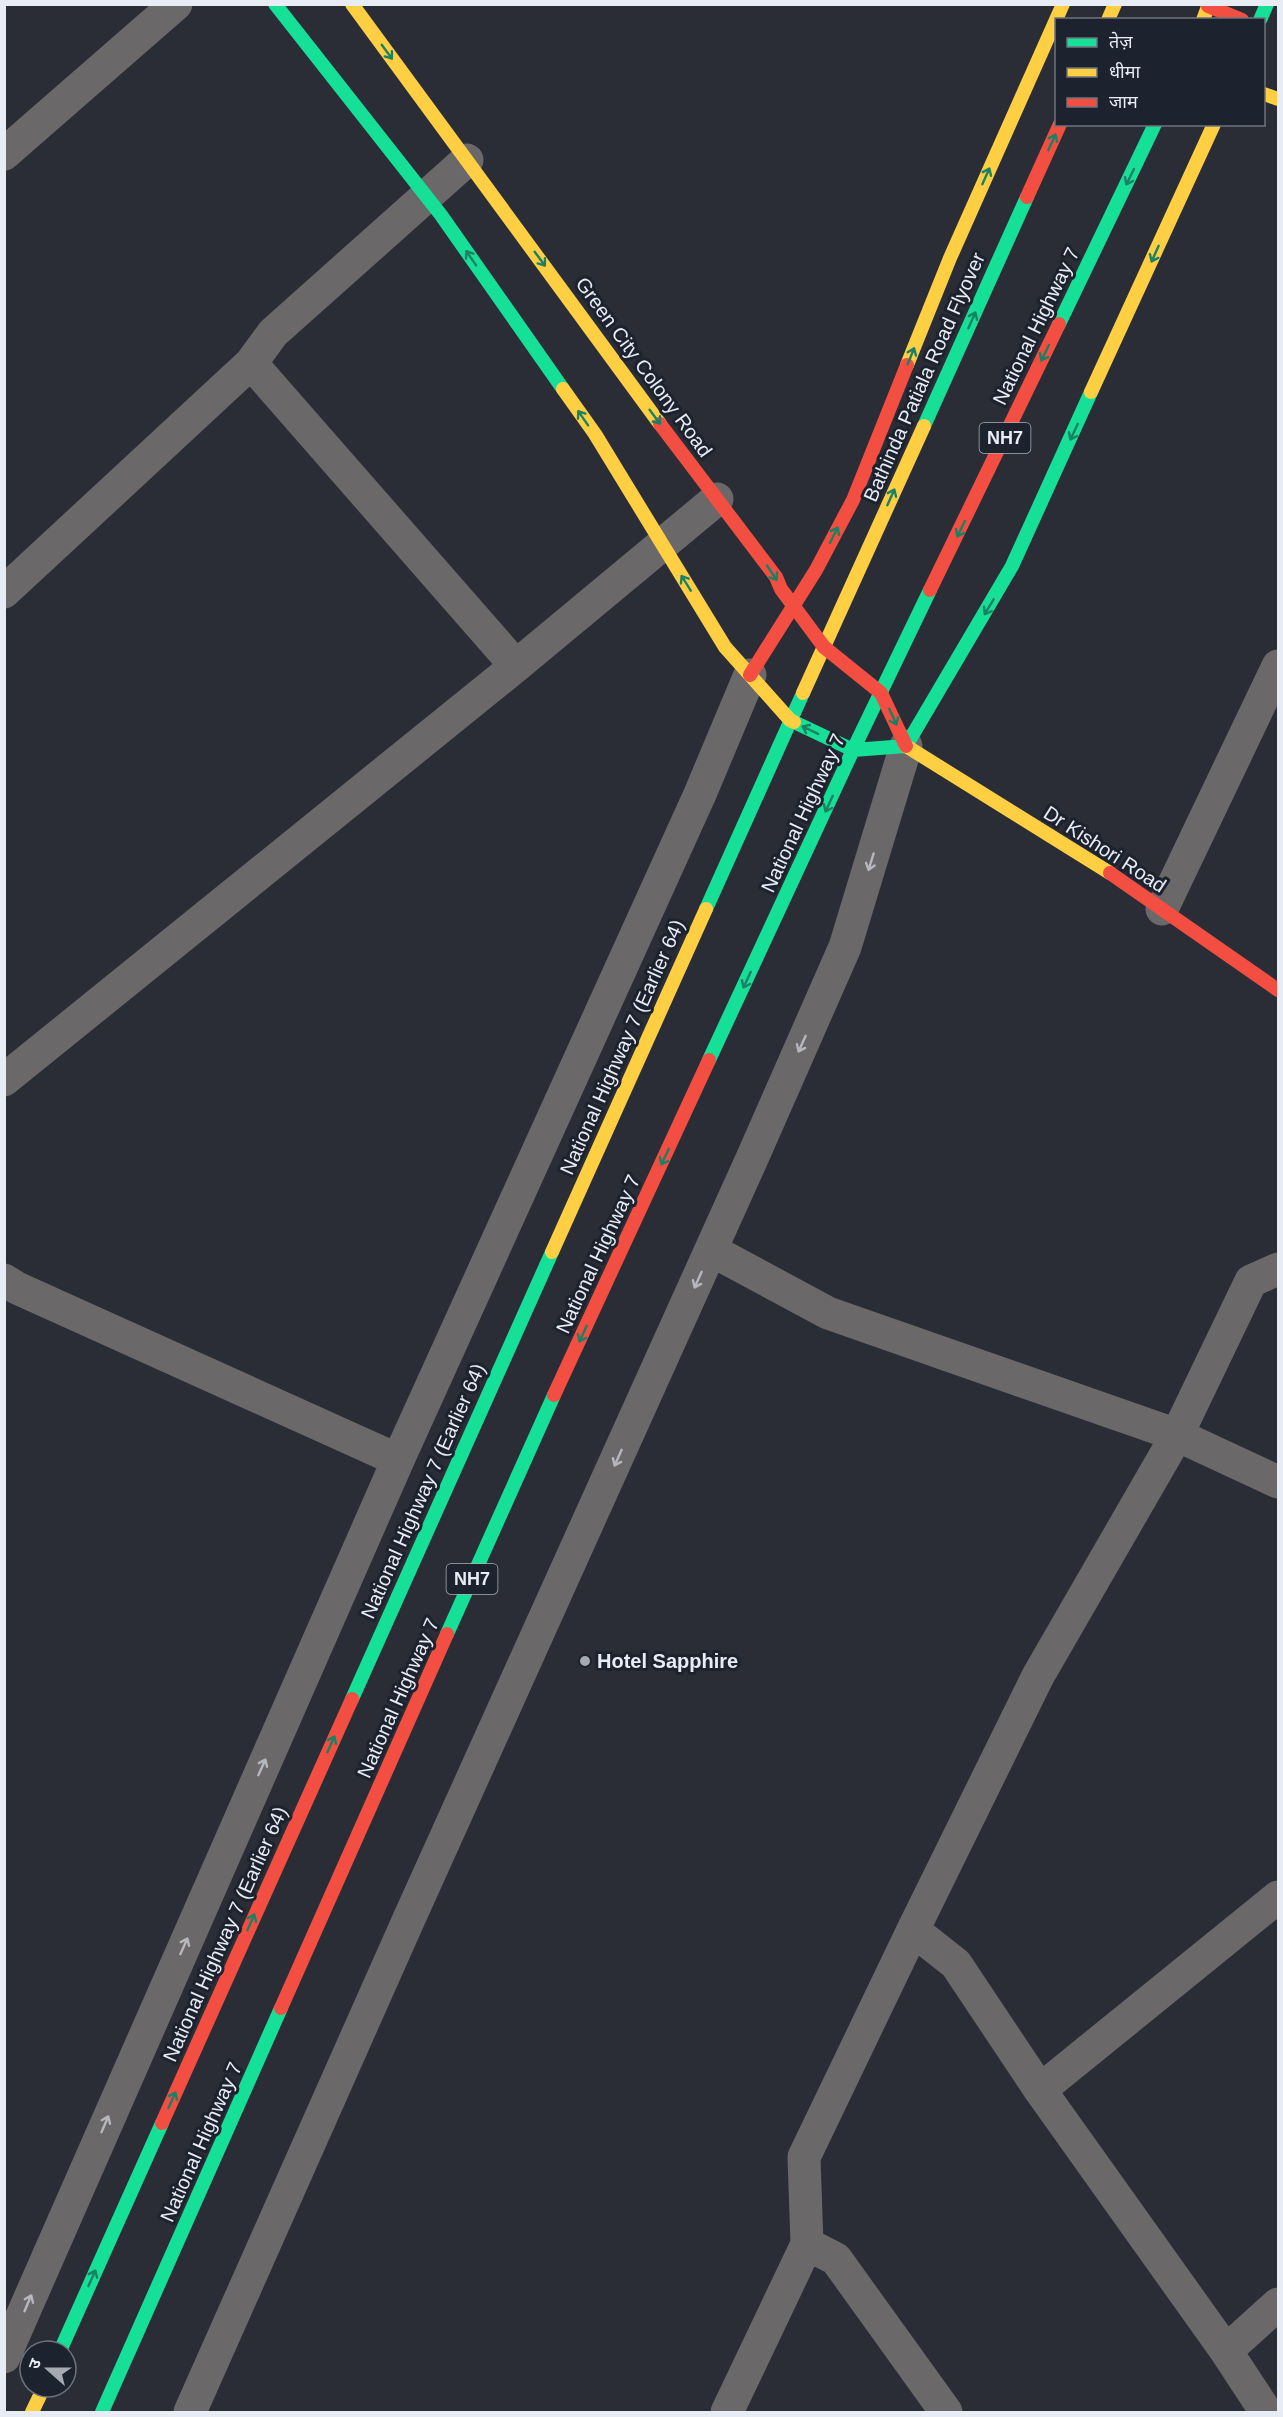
<svg xmlns="http://www.w3.org/2000/svg" width="1283" height="2417" font-family="Helvetica,'Noto Sans Devanagari',sans-serif">
  <rect width="100%" height="100%" fill="#2a2d35"/>
  <g fill="none" stroke-linecap="round" stroke-linejoin="round">
    <!-- street -->
    <path stroke="#6a6869" stroke-width="33" d="M4,154L176,4
      M251,363L516,666
      M4,592L251,363L273,333L467,160
      M1162,909L1278,666
      M4,1080L516,666L717,499
      M711,1250L828,1313L1177,1435L1278,1482
      M4,1280L17,1288L398,1460
      M913,1930L956,1964L1040,2090L1278,1897
      M1040,2090L1226,2351L1266,2412
      M807,2244L836,2259L946,2412
      M1226,2351L1278,2304
      M4,2357L398,1460L700,794L750,675
      M190,2412L408,1921L754,1154L845,947L906,746
      M727,2412L807,2244L804,2157L913,1930L1038,1676L1177,1435L1251,1281L1278,1269"/>
    <!-- fast -->
    <path stroke="#16e098" stroke-width="14" d="M275,4L441,215L563,389
      M1260,20L1267,4
      M1059,324L1155,124
      M924,426L1027,197
      M794,722L853,750L906,746
      M906,746L1012,566L1091,392
      M706,909L803,693
      M709,1060L853,750L930,590
      M447,1634L554,1395
      M352,1699L552,1252
      M60,2351L162,2123
      M102,2412L281,2008"/>
    <!-- slow -->
    <path stroke="#ffcf43" stroke-width="14" d="M352,4L660,424
      M1108,20L1115,4
      M1203,20L1209,4
      M1264,94L1278,99
      M907,365L950,258L1063,4
      M563,389L595,434L725,647L790,720L794,722
      M1091,392L1214,124
      M803,693L924,426
      M906,746L1110,873
      M552,1252L706,909
      M32,2412L44,2387"/>
    <!-- jam -->
    <path stroke="#f24e42" stroke-width="14" d="M1208,6L1242,20
      M1027,197L1060,124
      M660,424L776,577L781,589L824,647L881,693L906,746
      M930,590L1059,324
      M750,675L816,570L853,500L907,365
      M1110,873L1278,990
      M554,1395L709,1060
      M281,2008L447,1634
      M162,2123L352,1699"/>
  </g>
  <!-- one-way arrows -->
  <defs><path id="oneway-shaft" d="M-6 0H5M1.5-3L5.5 0L1.5 3" fill="none" stroke-width="1.6" stroke-linecap="round" stroke-linejoin="round" transform="scale(1.5)"/></defs>
  <g stroke="#1a8164">
    <use href="#oneway-shaft" transform="translate(387 52) rotate(54)"/>
    <use href="#oneway-shaft" transform="translate(1052 142) rotate(-66)"/>
    <use href="#oneway-shaft" transform="translate(986 176) rotate(-66)"/>
    <use href="#oneway-shaft" transform="translate(1130 177) rotate(116)"/>
    <use href="#oneway-shaft" transform="translate(1155 254) rotate(114)"/>
    <use href="#oneway-shaft" transform="translate(471 258) rotate(-125)"/>
    <use href="#oneway-shaft" transform="translate(540 259) rotate(54)"/>
    <use href="#oneway-shaft" transform="translate(972 320) rotate(-66)"/>
    <use href="#oneway-shaft" transform="translate(1045 353) rotate(116)"/>
    <use href="#oneway-shaft" transform="translate(911 356) rotate(-68)"/>
    <use href="#oneway-shaft" transform="translate(655 417) rotate(53)"/>
    <use href="#oneway-shaft" transform="translate(583 418) rotate(-125)"/>
    <use href="#oneway-shaft" transform="translate(1074 432) rotate(115)"/>
    <use href="#oneway-shaft" transform="translate(891 497) rotate(-66)"/>
    <use href="#oneway-shaft" transform="translate(961 529) rotate(116)"/>
    <use href="#oneway-shaft" transform="translate(834 535) rotate(-63)"/>
    <use href="#oneway-shaft" transform="translate(772 573) rotate(56)"/>
    <use href="#oneway-shaft" transform="translate(686 583) rotate(-122)"/>
    <use href="#oneway-shaft" transform="translate(989 607) rotate(121)"/>
    <use href="#oneway-shaft" transform="translate(893 717) rotate(65)"/>
    <use href="#oneway-shaft" transform="translate(810 730) rotate(-154)"/>
    <use href="#oneway-shaft" transform="translate(829 804) rotate(115)"/>
    <use href="#oneway-shaft" transform="translate(747 980) rotate(115)"/>
    <use href="#oneway-shaft" transform="translate(665 1157) rotate(115)"/>
    <use href="#oneway-shaft" transform="translate(583 1334) rotate(115)"/>
    <use href="#oneway-shaft" transform="translate(331 1744) rotate(-66)"/>
    <use href="#oneway-shaft" transform="translate(251 1922) rotate(-66)"/>
    <use href="#oneway-shaft" transform="translate(172 2100) rotate(-66)"/>
    <use href="#oneway-shaft" transform="translate(92 2278) rotate(-66)"/>
  </g>
  <g stroke="#b6b7bd">
    <use href="#oneway-shaft" transform="translate(871 862) rotate(107)"/>
    <use href="#oneway-shaft" transform="translate(802 1044) rotate(114)"/>
    <use href="#oneway-shaft" transform="translate(698 1280) rotate(114)"/>
    <use href="#oneway-shaft" transform="translate(618 1458) rotate(114)"/>
    <use href="#oneway-shaft" transform="translate(262 1767) rotate(-66)"/>
    <use href="#oneway-shaft" transform="translate(184 1946) rotate(-66)"/>
    <use href="#oneway-shaft" transform="translate(105 2124) rotate(-67)"/>
    <use href="#oneway-shaft" transform="translate(28 2303) rotate(-67)"/>
  </g>
  <!-- markers -->
  <circle fill="#a6a9b2" stroke="#1d222f" stroke-width="2" cx="585" cy="1661" r="6"/>
  <g text-anchor="middle" stroke-width="6" stroke-linejoin="round" paint-order="stroke">
    <!-- shield labels -->
    <g fill="#1d222f" stroke="#abafba" stroke-width="1.5">
      <rect x="979.5" y="423" width="51" height="30" rx="4.5"/>
      <rect x="446.5" y="1564" width="51" height="30" rx="4.5"/>
    </g>
    <g font-size="18" font-weight="bold" fill="#e8ecf5">
      <text x="1005" y="444">NH7</text>
      <text x="472" y="1585">NH7</text>
    </g>
    <!-- street labels -->
    <g font-size="20" fill="#e8ecf5" stroke="#1d222f">
      <text transform="translate(1036 326) rotate(-64)" y="7">National Highway 7</text>
      <text transform="translate(644 367) rotate(54)" y="7">Green City Colony Road</text>
      <text transform="translate(924 377) rotate(-66)" y="7">Bathinda Patiala Road Flyover</text>
      <text transform="translate(803 813) rotate(-65)" y="7">National Highway 7</text>
      <text transform="translate(1105 849) rotate(33)" y="7">Dr Kishori Road</text>
      <text transform="translate(622 1047) rotate(-66)" y="7">National Highway 7 (Earlier 64)</text>
      <text transform="translate(598 1254) rotate(-65)" y="7">National Highway 7</text>
      <text transform="translate(423 1491) rotate(-66)" y="7">National Highway 7 (Earlier 64)</text>
      <text transform="translate(398 1698) rotate(-66)" y="7">National Highway 7</text>
      <text transform="translate(225 1934) rotate(-66)" y="7">National Highway 7 (Earlier 64)</text>
      <text transform="translate(201 2142) rotate(-66)" y="7">National Highway 7</text>
    </g>
    <!-- poi labels -->
    <g font-size="20" font-weight="bold" fill="#e8ecf5" stroke="#1d222f" text-anchor="start">
      <text x="597" y="1668">Hotel Sapphire</text>
    </g>
  </g>
  <!-- border -->
  <rect width="1283" height="2417" fill="none" stroke="#e8ecf5" stroke-width="12"/>
  <!-- legend -->
  <rect x="1055" y="18" width="210" height="108" fill="#1d222f" stroke="#6e737e" stroke-width="1.5"/>
  <rect x="1067" y="38" width="30" height="9" fill="#16e098" stroke="#6e737e" stroke-width="1.5"/>
  <text x="1109" y="48" font-size="18" fill="#e8ecf5">तेज़</text>
  <rect x="1067" y="68" width="30" height="9" fill="#ffcf43" stroke="#6e737e" stroke-width="1.5"/>
  <text x="1109" y="78" font-size="18" fill="#e8ecf5">धीमा</text>
  <rect x="1067" y="98" width="30" height="9" fill="#f24e42" stroke="#6e737e" stroke-width="1.5"/>
  <text x="1109" y="108" font-size="18" fill="#e8ecf5">जाम</text>
  <!-- north arrow -->
  <g transform="translate(48 2369) rotate(291)"><circle r="28" fill="#1d222f" stroke="#6e737e" stroke-width="1.5"/>
  <path d="M0-4.5L10 22L0 15L-10 22Z" fill="#a6a9b2"/>
  <text y="-9" font-size="16" font-weight="bold" text-anchor="middle" fill="#e8ecf5">उ</text>
  </g>
</svg>
